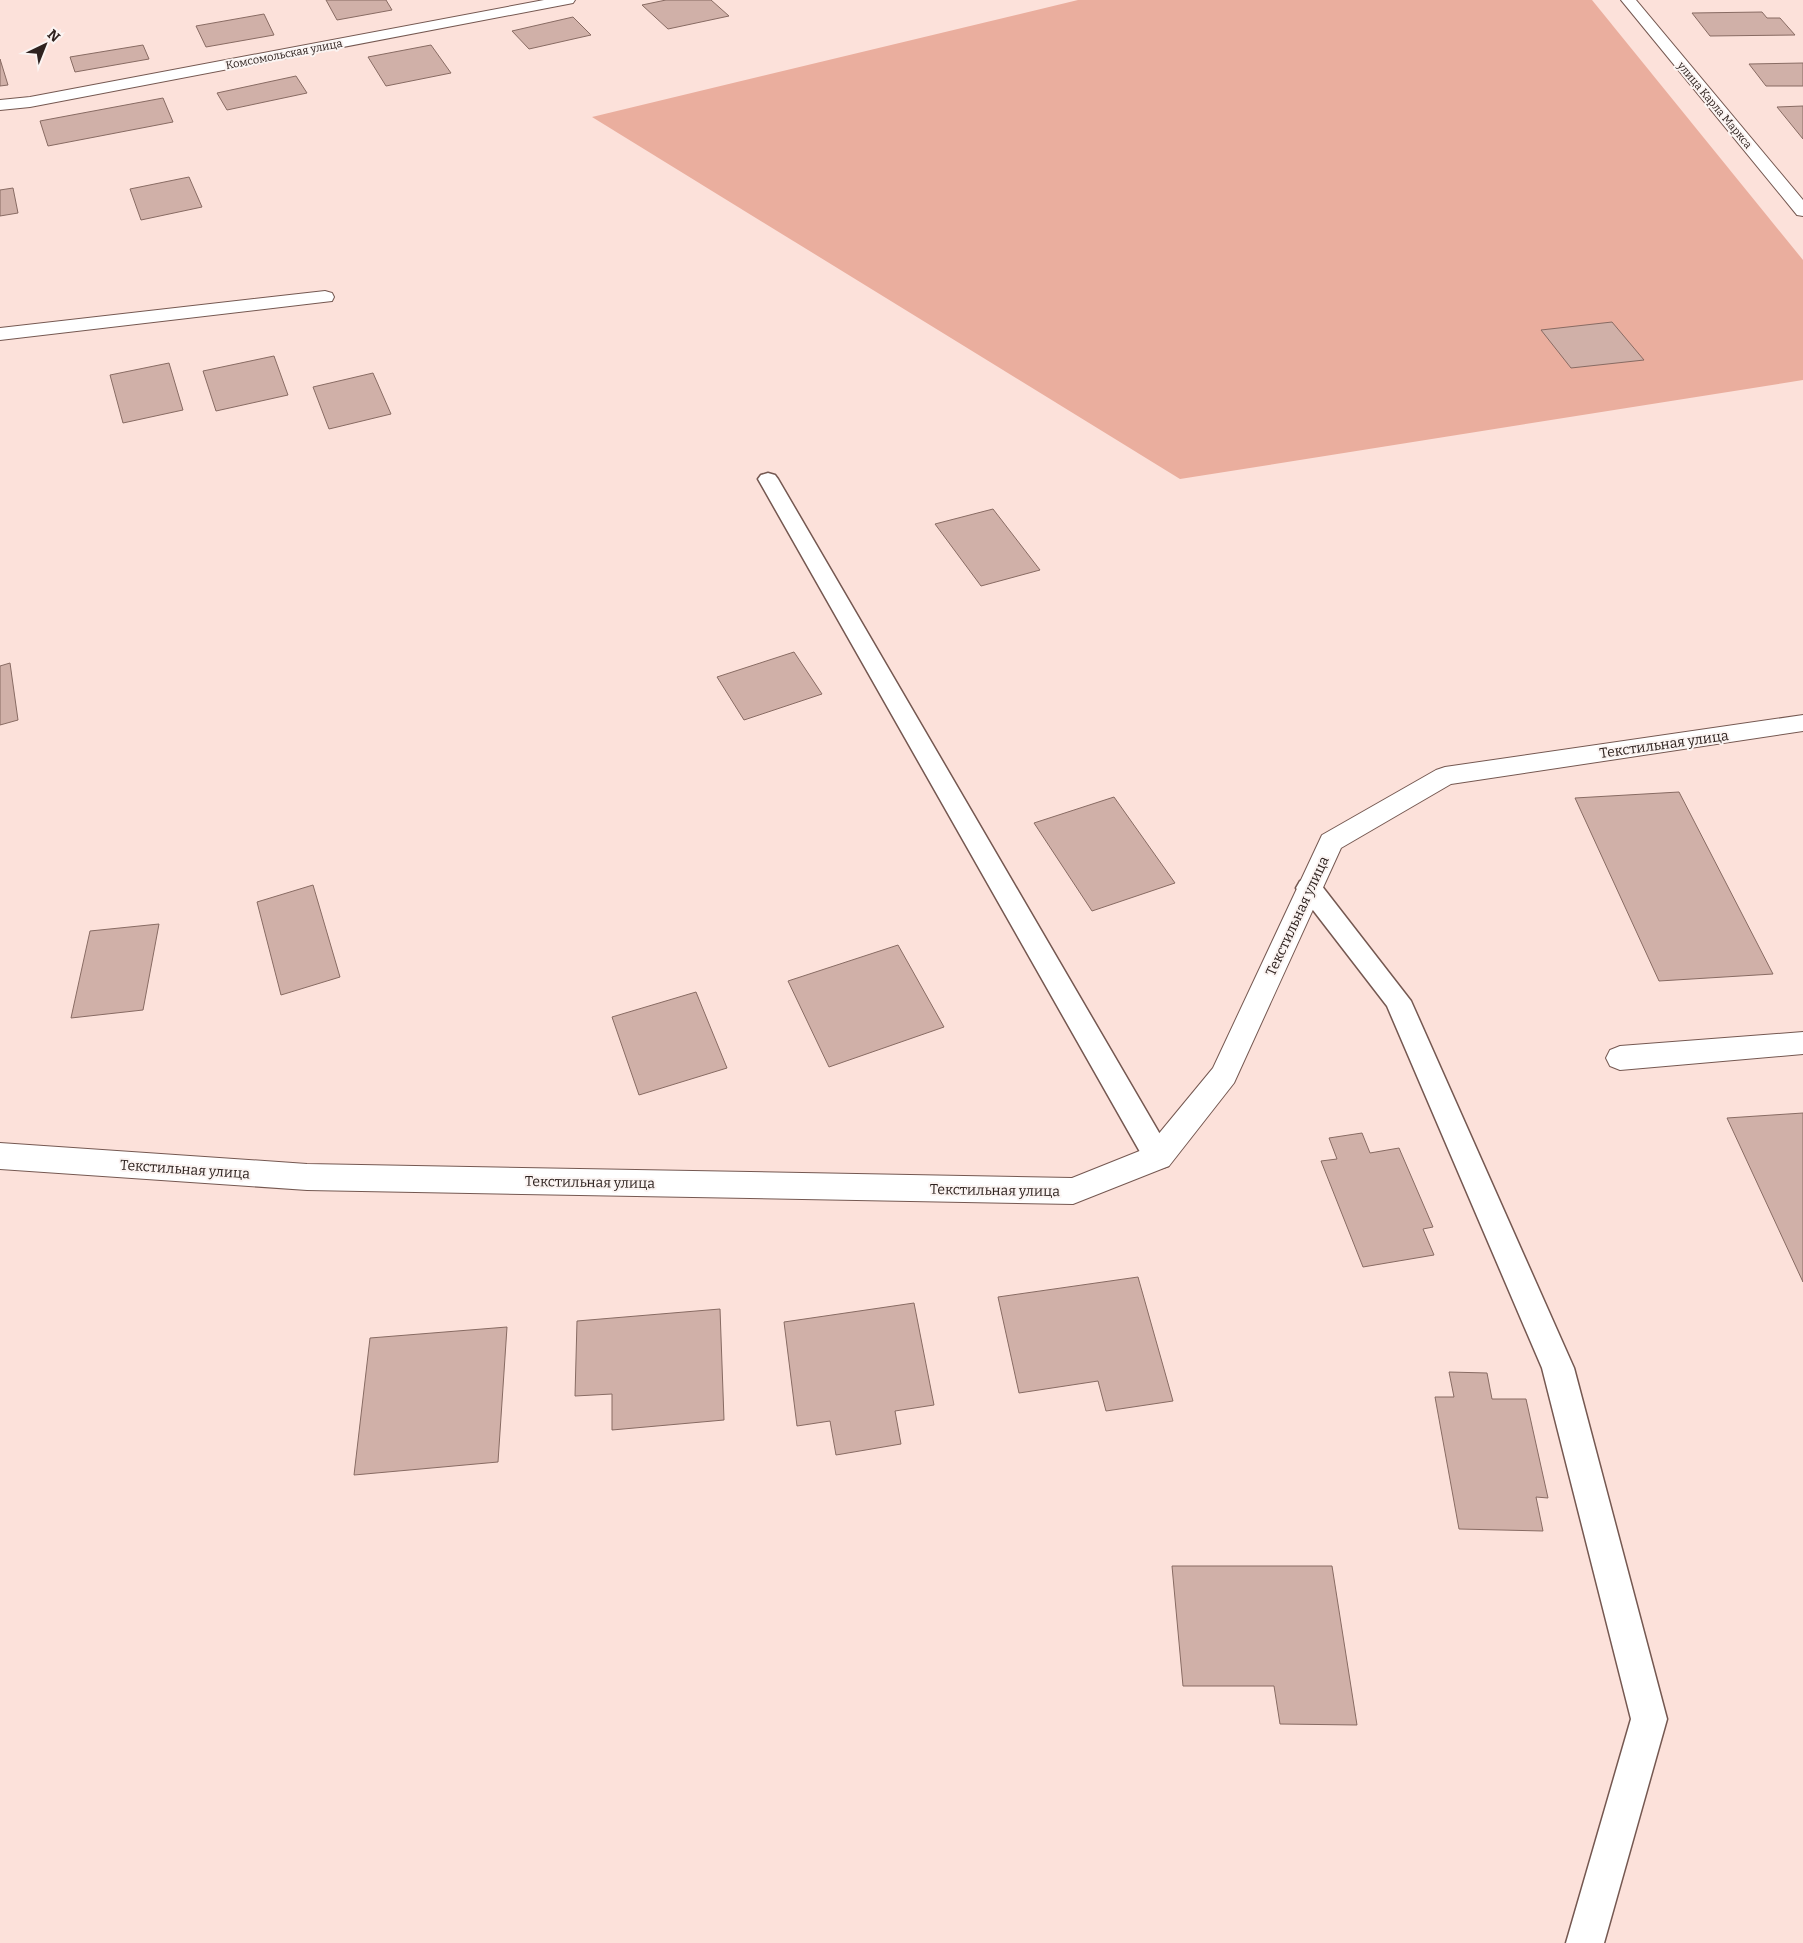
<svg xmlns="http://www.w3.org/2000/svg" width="1803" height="1943" font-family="Bitter,serif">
  <rect width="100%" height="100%" fill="#fce1da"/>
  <!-- green -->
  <path fill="#eaae9e" d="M1078,0H1592L1803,260V380L1180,479L592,117Z"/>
  <!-- building -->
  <path fill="#d0b0a8" stroke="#886b63" d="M326,0H386L392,10L337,20Z
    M666,0H711L729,16L668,29L642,5Z
    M1762,12L1767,18H1780L1795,35L1710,36L1692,13Z
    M264,14L274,35L206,47L196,26Z
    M573,17L591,35L529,49L512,31Z
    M143,45L149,59L75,72L70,57Z
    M431,45L451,73L386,86L368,57Z
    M0,59L8,85L0,86Z
    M1803,63V86H1766L1749,64Z
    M296,76L307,93L227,110L217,93Z
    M163,98L173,122L48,146L40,121Z
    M1803,106V139L1777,107Z
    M189,177L202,207L141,220L130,189Z
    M13,188L18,213L0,216V190Z
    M1612,322L1644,360L1571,368L1541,330Z
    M274,356L288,395L216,411L203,371Z
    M169,363L183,410L123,423L110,375Z
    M373,373L391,414L329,429L313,387Z
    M993,509L1040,570L981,586L935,524Z
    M794,652L822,694L744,720L717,677Z
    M10,663L18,720L0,725V666Z
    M1679,792L1773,974L1659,981L1575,798Z
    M1114,797L1175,883L1092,911L1034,823Z
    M313,885L340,977L281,995L257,902Z
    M159,924L143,1010L71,1018L90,931Z
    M898,945L944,1027L829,1067L788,981Z
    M696,992L727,1068L639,1095L612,1017Z
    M1803,1113V1282L1727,1118Z
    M1362,1133L1370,1153L1399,1148L1433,1227L1423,1229L1434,1255L1363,1267L1321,1161L1337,1159L1329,1138Z
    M1138,1277L1173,1401L1106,1411L1098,1381L1019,1393L998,1297Z
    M914,1303L934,1405L895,1411L901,1444L836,1455L830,1421L797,1426L784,1322Z
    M720,1309L724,1420L612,1430V1394L575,1396L577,1321Z
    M507,1327L498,1462L354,1475L370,1338Z
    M1449,1372L1487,1373L1492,1399H1526L1548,1498L1536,1497L1543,1531L1459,1529L1435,1397H1454Z
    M1172,1566H1332L1357,1725L1280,1724L1274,1686H1183Z"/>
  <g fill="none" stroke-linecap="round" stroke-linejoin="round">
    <!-- service casing -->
    <g stroke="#755851" stroke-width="3">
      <path id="service" d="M768,473L775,475L778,479L1168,1148L1172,1157L1168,1166L1158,1169L1148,1166L758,479L761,475Z
        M1309,879L1318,881L1411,1001L1574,1368L1667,1719L1604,1943H1566L1631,1719L1542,1368L1387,1006L1296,888L1300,881Z"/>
    </g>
    <!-- minor casing -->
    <g stroke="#755851" stroke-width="2">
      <path id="minor" d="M544,0H575L573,3L568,4L30,107L0,110V100L30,97Z
        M1621,0H1636L1803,200V216L1797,215Z
        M325,291L332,293L334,297L332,301L0,340V328Z
        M1803,715V731L1451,784L1341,848L1234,1083L1169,1166L1073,1204L307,1190L0,1169V1143L307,1164L1072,1178L1147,1148L1213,1068L1322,835L1436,770L1445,767Z
        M1803,1032V1054L1620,1070L1610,1066L1606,1058L1610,1050L1620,1046Z"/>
    </g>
    <!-- service -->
    <use href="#service" fill="#fff" fill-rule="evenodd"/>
    <!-- minor -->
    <use href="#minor" fill="#fff" fill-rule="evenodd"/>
  </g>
  <g text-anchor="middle" stroke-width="4" stroke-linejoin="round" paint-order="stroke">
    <!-- far-street labels -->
    <g font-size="11" fill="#2e221f" stroke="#fbf4f2">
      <text transform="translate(284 54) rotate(-11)" y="4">Комсомольская улица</text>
      <text transform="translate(1715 105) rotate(50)" y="4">улица Карла Маркса</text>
    </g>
    <!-- street labels -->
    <g font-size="14" fill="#2e221f" stroke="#fbf4f2">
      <text transform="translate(1664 744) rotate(-8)" y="5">Текстильная улица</text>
      <text transform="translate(1297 916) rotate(-65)" y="5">Текстильная улица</text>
      <text transform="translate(185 1169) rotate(4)" y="5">Текстильная улица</text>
      <text transform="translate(590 1182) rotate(1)" y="5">Текстильная улица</text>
      <text transform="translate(995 1190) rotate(1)" y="5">Текстильная улица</text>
    </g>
  </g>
  <!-- north arrow -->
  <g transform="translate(45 45) rotate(43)" stroke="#fbf4f2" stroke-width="4" paint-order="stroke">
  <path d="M0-4L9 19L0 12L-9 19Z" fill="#2e221f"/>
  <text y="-8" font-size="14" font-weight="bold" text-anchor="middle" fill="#2e221f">N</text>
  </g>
</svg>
